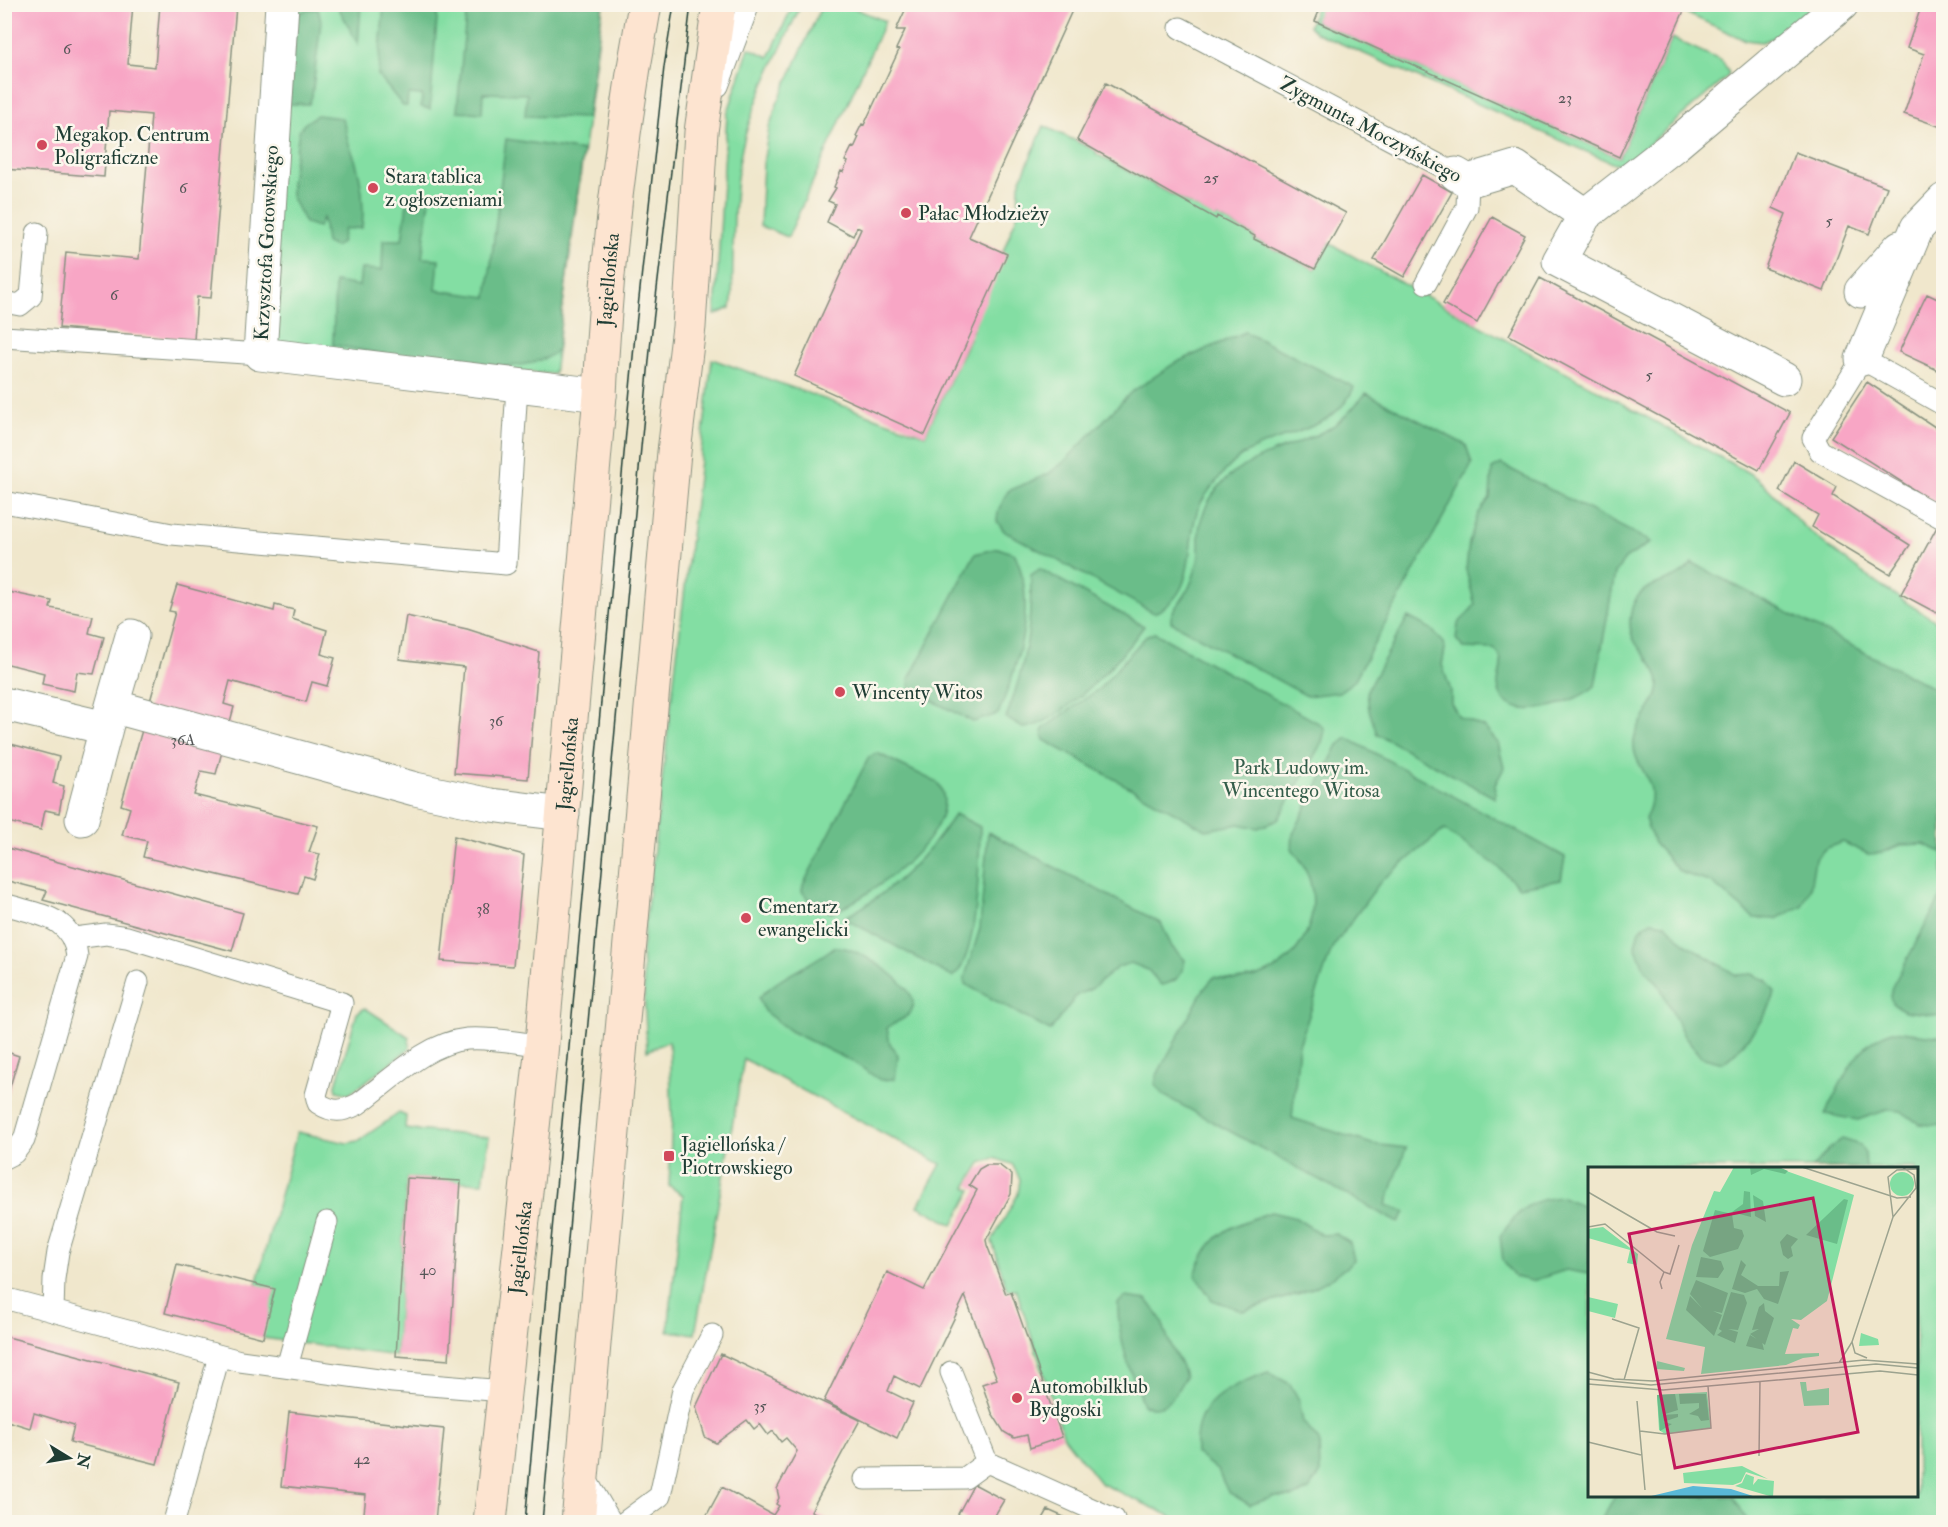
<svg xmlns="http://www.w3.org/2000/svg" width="1948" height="1527" font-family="'IM FELL Double Pica',serif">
  <rect width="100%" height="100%" fill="#fbf7ec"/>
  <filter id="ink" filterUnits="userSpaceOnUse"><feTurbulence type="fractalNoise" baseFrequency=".0167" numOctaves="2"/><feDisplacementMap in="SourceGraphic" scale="12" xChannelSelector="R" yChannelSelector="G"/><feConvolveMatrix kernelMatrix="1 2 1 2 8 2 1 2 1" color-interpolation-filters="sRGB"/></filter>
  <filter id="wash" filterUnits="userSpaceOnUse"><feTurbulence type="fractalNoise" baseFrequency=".008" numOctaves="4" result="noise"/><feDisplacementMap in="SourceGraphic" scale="24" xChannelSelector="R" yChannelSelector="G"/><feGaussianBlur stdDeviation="1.35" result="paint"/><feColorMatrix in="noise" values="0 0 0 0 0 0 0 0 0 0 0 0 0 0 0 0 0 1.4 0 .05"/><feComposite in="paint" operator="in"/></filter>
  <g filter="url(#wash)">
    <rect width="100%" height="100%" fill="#f0e7cc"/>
    <!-- green -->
    <path fill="#83dea3" stroke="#518e6c" stroke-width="1.5" fill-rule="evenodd" d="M282,5H603L554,374L260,354Z
      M793,5H801C782,47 758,91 745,136C731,184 734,251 732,301L730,308L715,315L727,115L749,48L769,57Z
      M822,5H846L885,21L788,237L760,226L763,164L769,128L777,104Z
      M1317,5H1322L1315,21L1619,157L1672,38L1722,61L1729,73L1727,77L1628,162L1614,164L1315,32L1309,26Z
      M1687,5H1814L1775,37L1762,42L1745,40L1683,12Z
      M1044,126L1097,151L1096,154L1216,218L1217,216L1255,236L1254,239L1315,269L1329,243L1747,472C1771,486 1786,510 1807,529C1849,565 1895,597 1943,625V1522H1183L1100,1483L1064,1437L1016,1289L1007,1290L992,1241L1018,1194L1020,1179L1012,1164L994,1158L981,1163L966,1187L972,1190L953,1225L918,1206L941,1164L744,1059L695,1334L668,1331L683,1195L669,1186L672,1116L669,1041L647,1051L642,950L712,359L925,435L969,339L1018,213L1019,184ZM1590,1168H1916V1496H1590Z
      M365,1008L409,1037L410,1048L349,1094L337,1091L336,1085L357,1013Z
      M399,1113L406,1116L405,1129L489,1137L483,1183L407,1178L396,1356L263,1338L256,1285L297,1132L347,1143L358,1141Z"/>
    <!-- forest -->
    <path fill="#6abd89" stroke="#447d5e" stroke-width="1.5" d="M337,5H361L358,44Z
      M384,5H438L430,109L421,107L422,95L408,94L407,106H403L378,75Z
      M467,5H603L587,118L525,116L527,94L483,93L482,113L457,111Z
      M308,9H318L321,21L312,96L309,104H288L295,23L299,13Z
      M317,115L341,118C347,127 345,134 349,144C361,171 365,198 362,228L344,229L341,243L335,247L326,243L323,218L318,227L305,223L291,196V183L299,131L304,124Z
      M506,139L583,151L557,351C515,386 386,354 333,345L335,282L359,286L361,269L382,270L383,240H402L408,197L430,199L422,258L439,259L436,290L487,297Z
      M1245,332L1354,387C1336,432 1279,432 1243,455C1234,461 1226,470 1220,477C1211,487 1201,500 1197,512C1185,547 1198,594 1154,613L1004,531L997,521L998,511L1008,491L1048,474L1065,461L1130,393L1175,363Z
      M1366,393L1466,445L1472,464L1354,681L1339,692L1307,696L1171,622C1170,610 1179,605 1185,595C1191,586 1194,575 1197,565C1202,551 1196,535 1201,520C1220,457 1282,455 1330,428C1344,419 1355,406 1366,393Z
      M1501,464L1651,542L1625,559L1615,573L1595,686C1577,702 1517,724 1501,696C1491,678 1511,664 1494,649L1463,648L1456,639L1458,624L1475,605L1466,570L1469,543L1478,514L1490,498L1492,469Z
      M998,548L1015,554C1038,605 1018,666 998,714L973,722L910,689L909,679L975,554Z
      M1692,563L1943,693V853L1924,844L1901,845L1881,853L1868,854L1843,842L1826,848L1815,859L1810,889L1802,906L1776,919L1754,918L1712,883L1680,872L1654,843L1645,819C1665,778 1631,770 1634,741C1637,718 1664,701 1658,678C1651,651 1622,647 1632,608C1641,577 1674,588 1692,563Z
      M1040,569L1144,626C1122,657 1062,725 1023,728L1006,718C1026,664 1031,632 1031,575Z
      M1408,617L1431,629L1442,641L1445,649L1442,665L1451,691V703L1459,717L1484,727L1498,743L1504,768L1495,785V798L1377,734L1369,710L1367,690Z
      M1155,633L1322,725L1325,730L1322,742L1278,820L1258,828L1239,824L1206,830L1044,740L1042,732L1044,728L1100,688L1147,635Z
      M1347,738L1565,857L1561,880L1519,887L1496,865L1444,830L1381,881L1332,948L1299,1045L1292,1118L1372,1144L1406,1148L1386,1205L1405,1212L1399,1223L1163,1095L1155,1084L1157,1075L1204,989L1214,977C1291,995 1344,909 1292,849L1293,834L1338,745Z
      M877,753L938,783C969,829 867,899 831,913L810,902L802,891L803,885L869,757Z
      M955,814L980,827C979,859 979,961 952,977L844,918C891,893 926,858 955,814Z
      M988,832L1161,923L1172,947L1185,960C1182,976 1177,982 1161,985L1148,970L1131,963L1118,967L1091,989L1077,995L1050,1031L965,984L964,980L980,928Z
      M1943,893V1016L1905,1011L1894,1005L1890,997L1892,987Z
      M1651,921L1665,923L1683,942L1736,975L1752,974L1766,980L1775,992C1771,1012 1740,1051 1723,1063L1701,1057L1684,1036L1659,985L1645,970L1635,946L1639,930Z
      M834,947C838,948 844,947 848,949C865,954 927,990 910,1013C906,1019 893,1023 887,1028L890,1044L898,1055L895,1079L880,1080L853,1062L790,1031L764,1011L759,998C777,977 811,966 834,947Z
      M1893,1031L1943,1037V1126L1919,1124L1901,1111L1887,1110L1858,1120L1825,1114C1843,1081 1855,1042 1893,1031Z
      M1842,1139L1860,1145L1865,1153L1866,1168H1812L1832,1146Z
      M1562,1197L1589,1208V1274L1566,1270L1532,1281L1515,1277L1503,1261L1500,1236C1521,1209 1528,1199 1562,1197Z
      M1271,1212L1296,1218L1322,1235L1336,1234L1350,1243L1354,1260C1319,1294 1286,1296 1243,1311L1212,1300L1195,1275C1210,1231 1230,1227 1271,1212Z
      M1125,1297L1147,1300C1164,1320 1162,1324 1171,1347C1177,1359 1182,1363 1185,1377C1174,1396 1167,1413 1143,1405C1131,1374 1117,1337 1118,1303Z
      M1268,1372L1290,1384L1299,1400L1303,1422L1319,1441L1320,1474L1309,1490L1293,1497H1273L1250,1505L1228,1492L1218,1471L1196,1453C1192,1401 1226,1388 1268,1372Z
      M1615,1496H1733L1748,1522H1600Z"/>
    <g id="blocks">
      <!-- building -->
      <path fill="#f8a6c5" d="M7,4H133L128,64L155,67L160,4L236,6L211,298L197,297L194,340L59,328L66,252L139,259L151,115L109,111L104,177L4,169V33Z
        M908,4H1075L969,237L1007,254L925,435L794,376L861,229L857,227L853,236L827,222L835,204L828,201L836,188L834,187L841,171L843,172L848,162L845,161L852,147L854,148L859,137L856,136L862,124L864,125L899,50L896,49L905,30H896Z
        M1322,4H1687L1619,157L1315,21Z
        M1922,4L1944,5V128L1904,114L1924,54L1907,48Z
        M1106,83L1346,213L1315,269L1254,239L1255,236L1217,216L1216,219L1077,140Z
        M1795,152L1887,187L1869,234L1849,226L1824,291L1765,268L1786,214L1773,208Z
        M1422,175L1452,192L1404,277L1374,260Z
        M1492,217L1525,235L1477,323L1443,304Z
        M1540,278L1790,413L1759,470L1509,335Z
        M1927,294L1944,302V373L1899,352Z
        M1867,382L1944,433V509L1831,437Z
        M1794,461L1837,487L1833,496L1910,545L1890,574L1812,527L1818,515L1779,491Z
        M1938,525L1944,528V617L1901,594Z
        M177,585L274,611L275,605L294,610L292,619L327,630L321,654L335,658L327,686L312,682L306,702L230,681L224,704L234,707L216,774L201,771L194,795L318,826L309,852L320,854L313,879L304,876L298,894L143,857L147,841L122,835L130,808L121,805L175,612L169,611Z
        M4,591L52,601L50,608L93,616L89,633L104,637L94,674L77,672L74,691L42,684L44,673L4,663Z
        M406,616L467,629L539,652L528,779L454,773L464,667L399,659Z
        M11,744L59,757L53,783L64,786L59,813L45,810L41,830L4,821V755H7Z
        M454,836L524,855L513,966L441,961Z
        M4,847L243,913L232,951L43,900L47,891L4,880Z
        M4,1051L19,1056L5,1104H4Z
        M986,1165H999L1012,1175L1011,1194L986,1240L987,1245L1006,1294L1011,1292L1062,1437L1030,1448L1027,1435L1014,1438L1004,1432L992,1413L982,1384L997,1379L965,1296L920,1389L894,1376L888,1391L913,1403L897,1438L824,1401L887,1272L924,1290L977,1190L969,1185L979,1169Z
        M407,1178L461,1181L449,1360L396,1356Z
        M177,1265L275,1289L263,1338L165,1313Z
        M4,1336L179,1382L157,1464L70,1442L74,1425L34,1413L30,1428L4,1420Z
        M721,1354L860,1420L811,1511L833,1522H703L722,1487L773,1515L779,1506L776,1504L779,1498L777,1489L797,1451L786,1438L781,1442L773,1431L768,1435L760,1424L754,1429L747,1420L716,1443L705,1437L696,1407Z
        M289,1412L444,1429L435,1522H363L366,1495L281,1486Z
        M974,1484L1004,1500L991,1522H964L966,1519L958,1514Z
        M1048,1510L1075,1522H1041Z"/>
    </g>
  </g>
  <g filter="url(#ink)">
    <use href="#blocks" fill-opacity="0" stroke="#889280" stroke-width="1.5"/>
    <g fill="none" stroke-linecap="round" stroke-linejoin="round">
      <!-- service casing -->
      <g stroke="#889280" stroke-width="23">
        <path id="service" d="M1180,28L1456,174
          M718,86L749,4
          M1426,283L1467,207L1468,181
          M4,302L20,305L31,296L37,233
          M4,337L260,354
          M1944,405L1862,359L1813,438L1820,451L1944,519
          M4,502L172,534L506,564L517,387
          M4,904C38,915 72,915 77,956L24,1140L14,1153L4,1158
          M75,938L106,934L127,937L342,1003L316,1095L318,1103C333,1113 342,1112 358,1104C390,1081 426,1043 467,1039C491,1037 518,1043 541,1045
          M4,1298L240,1361L393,1382L504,1391
          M53,1311L54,1279L58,1252L138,982
          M287,1367L327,1222
          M951,1372L987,1462
          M865,1479L965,1478L987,1462L1114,1519
          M174,1522L219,1356
          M625,1522L660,1496L683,1390L712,1335"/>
      </g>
      <!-- minor casing -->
      <g stroke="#889280" stroke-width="35">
        <path id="minor" d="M282,4L260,354L600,395
          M1456,174L1468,181L1515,167L1585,215L1676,144L1842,4
          M1585,215L1559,261L1784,379
          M1861,291L1900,247
          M1862,359L1917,228L1944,200
          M4,704L106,728L112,706L415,789L491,805L563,814
          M112,706L132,636
          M82,819L106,728
          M581,1483L604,1522"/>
      </g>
      <!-- secondary casing -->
      <g stroke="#889280" stroke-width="35">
        <g id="secondary">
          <path id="s1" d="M490,1522L541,1054L600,395C606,265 621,133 645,4"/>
          <path d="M578,1522L674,452L689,327L701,132L719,4"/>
        </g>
      </g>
      <!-- service -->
      <use href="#service" stroke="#fff" stroke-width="21"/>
      <!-- minor -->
      <use href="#minor" stroke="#fff" stroke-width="33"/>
      <!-- secondary -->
      <use href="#secondary" stroke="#fde4d0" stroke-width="33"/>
      <!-- tram -->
      <path stroke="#1f3d34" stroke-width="1.5" d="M525,1522L635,335L664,67L674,4
        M542,1522L651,339L691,4"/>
    </g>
  </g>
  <!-- markers -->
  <g fill="#d1495b" stroke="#fbf7ec" stroke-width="2">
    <circle cx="42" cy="145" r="6"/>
    <circle cx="373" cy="188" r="6"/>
    <circle cx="906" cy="213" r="6"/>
    <circle cx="840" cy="692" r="6"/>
    <circle cx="746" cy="918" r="6"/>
    <rect x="663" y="1150" width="12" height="12" rx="3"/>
    <circle cx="1017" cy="1398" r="6"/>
  </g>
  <g text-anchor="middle" stroke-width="5" stroke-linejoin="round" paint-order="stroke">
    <!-- number labels -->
    <g font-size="16" fill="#555758">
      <text x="67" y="54">6</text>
      <text x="1565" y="103">23</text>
      <text x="1211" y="183">25</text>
      <text x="183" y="193">6</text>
      <text x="1829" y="226">5</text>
      <text x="114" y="300">6</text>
      <text x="1649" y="380">5</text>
      <text x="496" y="726">36</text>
      <text x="183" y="745">36A</text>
      <text x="483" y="914">38</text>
      <text x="428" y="1275">40</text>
      <text x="760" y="1411">35</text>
      <text x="362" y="1464">42</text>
    </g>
    <!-- street labels -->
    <g font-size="20" fill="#1f3d34" stroke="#fbf7ec">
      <text transform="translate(1371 129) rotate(28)" y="7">Zygmunta Moczyńskiego</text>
      <text transform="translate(266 243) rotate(-87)" y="7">Krzysztofa Gotowskiego</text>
      <text dy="7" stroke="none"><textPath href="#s1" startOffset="1248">Jagiellońska</textPath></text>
      <text dy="7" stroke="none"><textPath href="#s1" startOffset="762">Jagiellońska</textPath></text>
      <text dy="7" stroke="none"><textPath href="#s1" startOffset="276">Jagiellońska</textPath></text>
    </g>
    <!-- poi labels -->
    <g font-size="20" fill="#1f3d34" stroke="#fbf7ec" text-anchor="start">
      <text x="54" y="141">Megakop. Centrum<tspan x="54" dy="23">Poligraficzne</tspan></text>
      <text x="385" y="183">Stara tablica<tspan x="385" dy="23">z ogłoszeniami</tspan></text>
      <text x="918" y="220">Pałac Młodzieży</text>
      <text x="852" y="699">Wincenty Witos</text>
      <text x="758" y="913">Cmentarz<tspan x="758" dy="23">ewangelicki</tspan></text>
      <text x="681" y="1151">Jagiellońska /<tspan x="681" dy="23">Piotrowskiego</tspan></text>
      <text x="1029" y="1393">Automobilklub<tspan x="1029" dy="23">Bydgoski</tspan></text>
    </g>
    <!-- park labels -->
    <g font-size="20" fill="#335d4a" stroke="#fbf7ec">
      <text x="1301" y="774">Park Ludowy im.<tspan x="1301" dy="23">Wincentego Witosa</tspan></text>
    </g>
  </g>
  <!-- overview -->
  <g transform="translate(1588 1167)">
    <rect width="330" height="330" fill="#f0e7cc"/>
    <path d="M146,0H187L266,28L239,134L213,153L203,152L212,158L210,162L205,161L197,187L231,186V189L215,191L198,198L113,207L117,180L78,172L104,78L126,24L132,25ZM302 17a12 12 0 1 1 24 0a12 12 0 1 1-24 0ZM15,60L50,87L49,98L39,96L42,83L0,71V62ZM0,130L30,137L27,151L0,144ZM273,166L290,172L291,178L271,179ZM69,194L97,201L96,204L68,202ZM212,215H218L219,224L241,221V238L216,239ZM119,225L123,261L77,267L71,263L69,228ZM154,299L180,312L158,305L153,315L145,318L96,316L95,306ZM158,307L166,310L165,318L170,312L186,314L185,330L147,319L154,316Z" fill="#83dea3"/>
    <path d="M162,0H191L200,4L197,7L176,2L163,8ZM156,24L162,25L163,50L144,45L155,37ZM165,28L175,34L178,55L167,49ZM256,32L260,33L249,77L218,68ZM127,43L144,47L146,61L154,63L156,69L150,82L122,90L115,84ZM199,67L210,72L203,80L205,89L200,92L195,88L192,75ZM113,90L133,94L136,102L130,111L108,110ZM153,93L158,98L153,108L170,119H191L192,105L201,104L190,137L176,132L169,122L157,126L144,122ZM108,113L140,126L134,146L125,144L134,148L126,169L98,143L102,129L114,141L102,127ZM143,125L156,128L159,136L150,163L140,162L150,165L147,176L129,168L134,164L131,162ZM176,136L177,144L186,151L177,178L162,167L171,162L164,163L171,140ZM162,168L174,175L176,183L158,179ZM87,227L90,243L74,248L90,247V250L75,255L84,257L72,264L69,228ZM91,227H118L121,253L113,254L110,249L101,247L111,241V236L92,237Z" fill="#6abd89"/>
    <path d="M105,319L143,322L168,330H59Z" fill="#59b8d7"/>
    <path fill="none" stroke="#9ca38f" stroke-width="1.5" d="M214,0L309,31L323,30M0,25L69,65L87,69M305,50L300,10L309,3L330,2M0,60L17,57L65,96L76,105L72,115L74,122M76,105L82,107L91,78M24,152L51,161L36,213M264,175L267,186L279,191M251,196L264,175L305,50L328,21L326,8L314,0M0,205L26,212L65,214L276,193L330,197M0,212L63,218L288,197L330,201M0,217L75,223L292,204L330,208M49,234L57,323M52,264L77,267L123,261L120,219M0,275L53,288M171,289L172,214"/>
    <path fill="#c2185b" fill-opacity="0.15" stroke="#c2185b" stroke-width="3" d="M225,31L270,265L87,301L41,67Z"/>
    <rect width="330" height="330" fill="none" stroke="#1f3d34" stroke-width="3"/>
  </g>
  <!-- margin -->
  <rect width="1948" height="1527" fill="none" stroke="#fbf7ec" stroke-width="24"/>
  <!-- north arrow -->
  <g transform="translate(69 1458) rotate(101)" stroke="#fbf7ec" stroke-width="4.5" paint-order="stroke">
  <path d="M0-4.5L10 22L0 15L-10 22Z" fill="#1f3d34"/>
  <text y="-9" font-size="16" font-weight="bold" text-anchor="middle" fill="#1f3d34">N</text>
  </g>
</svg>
